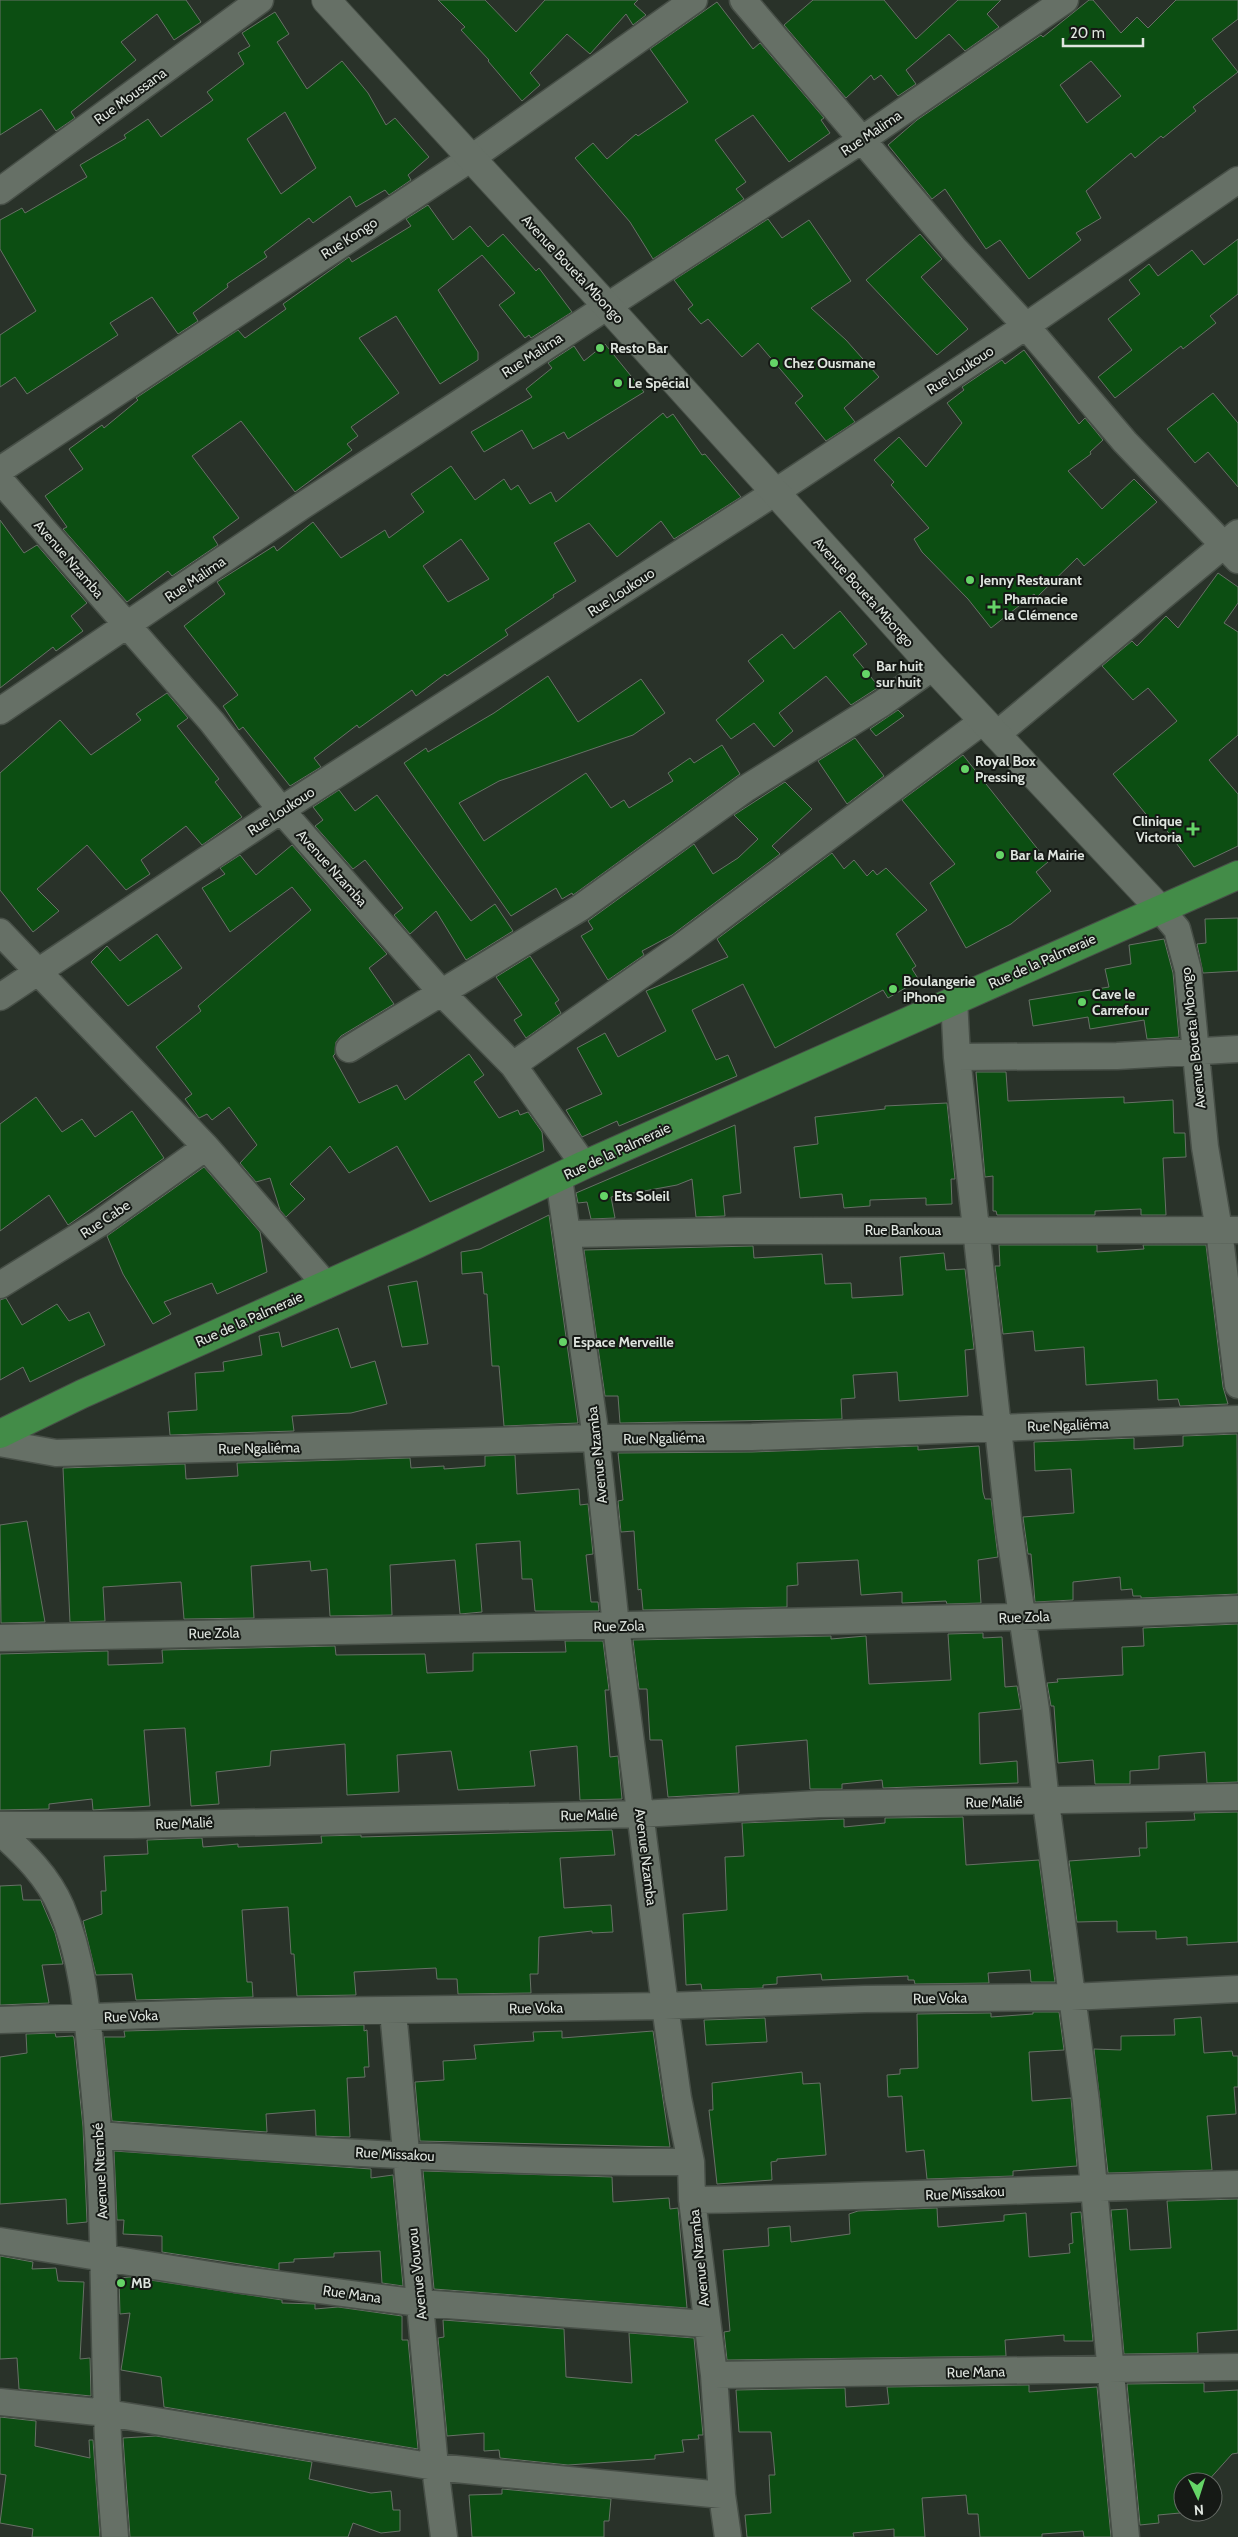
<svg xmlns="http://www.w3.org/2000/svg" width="1238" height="2537" font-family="Cabin,sans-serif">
  <rect width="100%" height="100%" fill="#293229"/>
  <!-- building -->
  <path fill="#0c4e12" stroke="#677166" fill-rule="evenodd" d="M0,0H186L201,22L174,40L157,14L121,42L136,60L71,112L75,118L56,131L41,109L0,135Z
    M438,0H485L516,32L545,0H638L634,4L646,15L633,25L626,14L590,54L567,34L530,73L540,85L522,101L488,61L489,60L461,30L465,27Z
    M813,0H884L916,39L958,0H1001L987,14L999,27L965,51L949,34L906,70L916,84L898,96L881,75L874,80L871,75L846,98L784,25Z
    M1089,0H1093L1121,33L1137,17L1148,28L1176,0H1238V19L1212,39L1238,72L1193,107L1196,111L1163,138L1161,136L1135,158L1131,153L1086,191L1101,218L1076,233L1081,240L1029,279L1000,240L986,249L945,189L932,199L888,145L917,120L1041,35L1043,37ZM1091,61L1121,96L1087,123L1060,85Z
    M717,2L753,49L760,43L824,118L821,120L830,133L789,162L753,115L715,140L746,182L736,189L744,199L653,259L630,222L575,158L593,143L607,159L636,134L638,136L688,102L650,49Z
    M275,12L289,34L277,42L307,89L342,61L368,93L386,125L395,118L429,157L408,175L411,180L389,195L385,190L356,207L350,196L313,223L309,218L264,252L267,257L227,284L228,287L193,313L198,321L178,334L152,297L110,323L118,335L27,394L15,377L0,387V335L36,311L0,249V220L22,208L25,213L87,177L80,165L126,138L124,135L148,119L161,137L213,100L207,92L244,64L238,53L250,46L242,33ZM285,112L316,168L281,194L247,139Z
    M428,205L453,240L470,226L488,247L503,234L536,271L539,268L572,312L531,338L529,335L525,338L499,305L515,293L482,255L438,290L478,352V360L440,384L396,316L359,338L399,393L351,427L358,436L347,444L352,450L295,492L241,421L192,456L239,518L213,537L218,545L172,576L168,571L127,602L63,529L67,527L45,496L83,469L69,449L102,425L104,428L138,400L136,398L238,330L245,338L286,309L283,304L349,257L352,262L411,226L406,219Z
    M768,219L782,238L809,220L851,281L811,308L846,340L879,377L844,408L855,422L826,441L795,403L803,396L758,343L742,357L708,319L701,324L688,309L693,305L674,280Z
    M920,234L942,259L921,277L968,329L937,355L866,280Z
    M1238,239V294L1210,316L1216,323L1183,349L1181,346L1115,398L1098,377L1132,350L1108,319L1140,294L1129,280L1149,264L1158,276L1192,250L1204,265Z
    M605,344L644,392L568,439L564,432L533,449L522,430L484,452L471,432L532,397L526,389L552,368L548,363L574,346L584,361Z
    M1024,350L1079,424L1085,418L1103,440L1090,452L1091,454L1068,471L1102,509L1134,479L1157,502L1084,566L1077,558L1037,597L1034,594L991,628L968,599L922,552L914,539L929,528L891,485L894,482L874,460L899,437L926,467L962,423L947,403L964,390L962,387L1002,360L1005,364Z
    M1213,393L1238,423V487L1208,452L1195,463L1167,429Z
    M663,413L667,418L673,414L702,455L705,454L741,497L674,539L661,521L617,557L589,523L554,543L576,581L553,595L554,597L505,630L508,635L447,676L445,674L416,696L412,690L359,728L357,725L314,758L321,767L290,786L243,727L239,730L223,706L238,695L184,626L225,594L217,582L274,546L277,551L313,522L341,558L385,530L389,538L424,512L411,494L451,466L475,500L504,479L511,490L518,485L530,504L551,492L556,502ZM461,539L489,579L448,602L423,566Z
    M0,520L24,553L37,545L87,603L71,616L83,631L56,651L53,647L0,688Z
    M1218,573L1238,587V603L1224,623L1238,632V735L1209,760L1238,794V846L1194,867L1159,820L1154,824L1113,774L1177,721L1148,688L1133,700L1102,666L1132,641L1137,646L1166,616L1178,628Z
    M840,611L867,644L853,655L879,687L851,705L826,676L779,713L793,731L774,747L754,723L731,739L716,720L764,681L748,661L782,634L794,649Z
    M548,676L578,722L641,679L665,713L633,735L499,781L459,803L484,841L586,773L611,808L624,800L629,808L673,781L668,773L690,758L694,763L722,745L740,774L573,895L572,893L562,899L556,888L511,916L404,763L426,748L428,752L494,713Z
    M167,693L188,718L177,726L219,779L215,782L242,817L202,845L186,826L141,860L150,874L126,890L87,845L37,889L59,911L33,932L0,890V773L60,720L91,755L141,720L136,714Z
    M898,710L904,716L876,736L870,729Z
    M855,738L884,776L847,804L818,761Z
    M963,755L1048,862L1036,872L1051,891L1011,924L966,948L930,883L955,864L902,800Z
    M785,782L812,809L772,846L780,854L672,935L642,951L644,955L608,980L581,936L593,929L588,921L694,844L713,874L738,858L758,839L734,815Z
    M339,790L355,811L377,795L471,921L495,904L513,931L466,960L436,911L410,934L394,915L403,908L365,860L353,869L315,826L323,820L313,807Z
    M292,845L387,954L369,968L394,1004L341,1036L336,1042L335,1054L333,1056L359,1103L397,1085L405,1100L469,1054L484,1075L474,1082L499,1118L518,1110L520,1115L528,1112L542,1132L544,1151L430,1202L397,1146L349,1173L330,1146L290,1184L305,1199L286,1217L280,1210L270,1178L256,1182L240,1163L257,1145L229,1107L212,1120L207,1114L199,1118L185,1099L192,1094L156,1047L201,1011L198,1006L311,910L292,887L230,932L202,888L225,874L220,868L240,855L256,875Z
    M832,853L844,869L854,860L867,876L873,870L877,875L886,868L927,910L896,934L916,966L912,969L919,980L888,998L883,990L775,1048L743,984L692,1010L716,1060L728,1055L737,1076L619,1126L617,1121L582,1137L566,1110L602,1094L577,1048L605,1033L618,1057L666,1031L646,991L728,957L717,939Z
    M1238,918V971L1203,973L1197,944L1206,943L1205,919Z
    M157,934L182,968L128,1006L91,962L107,946L120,961Z
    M1164,939L1173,973L1179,1037L1147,1039L1144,1020L1090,1029L1088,1017L1033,1026L1029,1000L1109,987L1105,969L1131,964L1129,945Z
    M530,956L559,1000L555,1003L561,1013L526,1038L514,1020L522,1015L496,977Z
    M976,1072H1006L1008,1101L1124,1097V1103L1173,1100L1174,1133H1185L1186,1157L1163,1158L1166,1215H1141V1209L1095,1211V1215H997L996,1211H993V1176L985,1177Z
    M36,1097L62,1132L82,1119L95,1137L132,1111L164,1158L68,1225L49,1195L0,1231V1124Z
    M947,1103L955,1179H951L952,1204L926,1205V1198L870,1200V1206L844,1208L842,1194L800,1198L794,1147L818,1144L815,1117L885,1109V1106Z
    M735,1125L741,1193L723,1196L725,1216L696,1217L692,1179L677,1185L611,1197L615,1218L591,1219L587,1202L578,1203L576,1193Z
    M204,1167L260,1232L267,1272L217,1294L212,1283L164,1302L171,1314L153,1324L123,1274L107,1236Z
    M549,1215L578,1423L504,1426L499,1366H492L487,1294H484L482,1272L462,1274L461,1252L480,1249Z
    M999,1245H1097V1252L1144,1249L1143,1245H1206L1223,1387L1228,1404L1180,1406L1178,1399L1158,1400L1157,1380L1086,1385L1084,1347L1035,1351L1033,1331L1003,1334L995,1266H1000Z
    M753,1246L754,1258L822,1254L825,1284L851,1283L852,1298L903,1295L900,1257L944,1253L946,1270L965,1269L974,1349L965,1350L968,1396L899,1401L897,1372L853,1375L855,1398L841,1399L842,1419L620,1423L618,1396H605L584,1250Z
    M417,1281L428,1344L402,1347L388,1286Z
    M6,1298L22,1325L57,1304L69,1321L89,1312L105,1345L30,1382L23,1367L0,1380V1300Z
    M338,1328L351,1368L375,1361L387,1404L351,1413L292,1416L294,1431L170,1435L168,1412L197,1410L195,1373L224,1371L223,1362L262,1355L259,1336L279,1332L282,1347Z
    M1237,1434L1238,1594L1141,1598V1596H1133L1132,1589L1121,1590L1120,1577L1073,1582V1600L1035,1602L1031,1554H1028L1023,1517L1074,1513L1071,1469L1035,1471L1034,1442L1134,1438V1449L1183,1446V1436Z
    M918,1446V1450L979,1446L983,1492L985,1499H991L998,1557L978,1560L981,1603L947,1604L946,1601L902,1603V1592L861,1595L858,1560L797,1563L798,1585L787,1586V1607L643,1610L641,1589L638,1590L634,1531L621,1532L618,1501L623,1500L618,1453L752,1452Z
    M515,1455L517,1494L579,1489L580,1505L588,1504L593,1554L586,1555L591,1602H598L599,1611H535L532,1579H522L520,1541L476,1544L482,1612L460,1614L455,1560L390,1565L392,1615L330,1616L327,1569L311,1571L310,1561L251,1566L254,1618L184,1619L181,1582L103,1587L105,1621L70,1622L63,1468L185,1464L186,1479L238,1476L237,1463L410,1458L411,1468L444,1466V1469L485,1466V1456Z
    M27,1521L45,1622L1,1623L0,1525Z
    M1238,1624V1782L1207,1783L1205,1752L1159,1756V1769L1130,1771V1784H1095L1093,1760L1058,1763L1054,1706H1051L1047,1683L1058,1682L1057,1679L1123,1675L1122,1647L1144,1646L1143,1628Z
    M983,1633V1638L1002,1637L1005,1687L1017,1686L1021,1709L979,1713L980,1764L1017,1761L1018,1783L883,1788L882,1780L842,1784V1789H810L807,1740L736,1746L739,1793L668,1797L662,1740H650L647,1689H639L633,1640L831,1636V1639L866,1636L869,1684L951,1680L948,1634Z
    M565,1641H603L609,1690H605L610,1757L618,1756L622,1799L580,1800L577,1746L530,1751L535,1786L458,1790L451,1751L397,1755L399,1792L347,1795L345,1744L271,1751L270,1766L216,1772L219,1804L191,1806L185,1728L144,1730L150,1806L93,1810L92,1799L49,1804V1809L0,1810V1654L108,1651V1665L163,1663L162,1650L335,1646L336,1655L425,1654L427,1673L473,1671V1653L566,1652Z
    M1238,1812V1942L1187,1945V1937L1156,1939V1931L1117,1932V1921L1077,1922L1069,1861L1140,1856L1139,1848H1147L1146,1822L1195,1820L1194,1813Z
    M963,1817L966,1865L1039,1860L1055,1982H1031L1030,1970L988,1973L989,1983L915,1984L914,1980H908V1976L822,1980L821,1974L777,1977V1984L763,1985V1988L702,1990L701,1984L686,1985L683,1914L727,1910L725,1857L744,1856L742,1823L844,1819V1827L885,1823V1818Z
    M612,1830L615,1855L560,1858L564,1908L611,1905L613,1932L592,1933V1931L539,1937L538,1974H530L531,1993L458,1994L457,1979H437L436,1968L354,1972L356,1995L297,1996L294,1954H291L288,1907L242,1910L247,1982H252L253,1997L136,2000L132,1974L96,1975L83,1921L102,1914L101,1891H106L104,1856L148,1854L147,1840L202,1838L203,1847L238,1844V1847L322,1843L321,1836L361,1835V1837Z
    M21,1885L23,1900H41L42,1903L55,1933L63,1964L42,1965L49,2003L0,2005V1886Z
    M1033,2012H1059L1064,2050L1029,2052L1032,2101L1071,2098L1077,2166L1013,2171V2176L927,2179L924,2150L906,2152L902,2096L888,2097L887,2075L900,2074V2069L918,2068L917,2014L991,2013V2017L1033,2014Z
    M1201,2017L1204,2053L1232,2051L1233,2056H1238V2087H1234L1236,2114L1207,2116L1212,2170L1108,2173L1094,2049L1121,2050V2036L1175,2035L1174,2019Z
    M765,2018L767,2042L706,2045L704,2020Z
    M364,2025V2031L367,2030L369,2067H364L365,2077L347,2078L350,2137L316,2136L315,2110L266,2114L267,2132L112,2121L104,2037H125L124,2031Z
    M562,2031V2038L653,2031L670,2147L420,2141L415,2082L444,2080L443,2061L476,2059L474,2045L534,2041L533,2032Z
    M55,2033L56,2037L73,2036L74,2038L83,2127L87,2222L67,2224L66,2199L0,2204V2057L27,2053L26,2034Z
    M802,2072L803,2084L820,2083L826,2155L777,2159V2161L771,2162L772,2180L717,2184L709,2110H713L712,2083Z
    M114,2151L371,2169V2178L393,2175L403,2286L382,2283L380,2251L334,2253V2257L294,2259V2262L279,2263V2270L162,2252V2236L123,2234L124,2220H117Z
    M423,2171L612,2177L613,2202L669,2198L670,2209L678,2208L687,2308L434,2289Z
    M1238,2199V2330L1197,2333L1198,2353L1124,2354L1111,2210L1127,2209L1130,2250L1171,2248L1167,2201Z
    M937,2208L938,2227L1004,2221V2215L1026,2213L1029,2257L1070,2253L1069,2244L1073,2243L1071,2213L1081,2212L1093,2341H1064V2335L1005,2340L1006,2356L727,2360L724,2332L730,2331L723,2250L769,2246L768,2228L790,2226L791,2242L850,2234L849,2214L858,2211Z
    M0,2256L33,2262L32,2269L56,2268L58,2281L84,2282L80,2359L90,2358L91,2396L19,2389L17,2358L0,2359Z
    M130,2277L282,2300V2303L315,2304V2309L338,2307L402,2316V2340H408L418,2449L164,2407L161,2377L121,2370L130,2313L120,2314L119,2278Z
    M443,2320L564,2329L566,2377L632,2383L629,2333L694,2338L703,2435H698L699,2439L682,2440L684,2452L655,2455V2459L568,2465L500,2458L499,2450L484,2451V2433L447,2436L438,2338L444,2337Z
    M1204,2383V2392L1238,2390V2453L1232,2454L1207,2482H1183V2510L1180,2513L1158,2515L1159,2523L1140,2525L1127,2384Z
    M1029,2385V2392L1097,2387L1111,2537H1084L1083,2531L1042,2534V2537H980L978,2514H968L966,2495L922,2498L925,2537H894V2529L853,2533L854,2537H747L745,2515L771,2513L769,2475H775L771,2432H739L736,2390L845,2388L846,2407L889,2404L887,2387Z
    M0,2417L36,2421L35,2446L90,2458L89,2440H93L100,2537H32L33,2529L0,2523L6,2475L0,2474Z
    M156,2436L312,2462L309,2479L371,2493L391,2491L393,2510H400V2531L381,2533L353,2523L348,2537H130L123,2438Z
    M502,2489L611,2499L609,2521H604V2537H472L469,2495L502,2494Z"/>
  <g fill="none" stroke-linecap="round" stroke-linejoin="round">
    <!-- minor casing -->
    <g stroke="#474f47" stroke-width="29">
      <path id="minor" d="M743,0L954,248L1026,326L1125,442L1238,560
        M0,191L260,0
        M0,470L470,159L694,0
        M0,480L212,722L281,810L442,993L513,1065L584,1165
        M0,711L302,506L860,141L1065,0
        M996,735L1238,533
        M1160,909L1177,929L1188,970L1205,1147L1219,1230L1238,1385
        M0,932L206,1147L326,1285
        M0,997L281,810L774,493L1026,326L1238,180
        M954,999L957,1057L1009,1528L1036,1710L1046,1802L1086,2101L1126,2537
        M349,1049L580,908L745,789L881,704L933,667
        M957,1057L1117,1056L1238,1049
        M513,1065L681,947L983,721
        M559,1178L596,1438L616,1626L665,2006L678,2098L691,2162L692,2200L714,2375L722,2495L728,2537
        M567,1234L738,1231L1238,1230
        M0,1285L100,1223L206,1147
        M0,1443L56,1453L596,1438L752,1437L1238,1419
        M0,1638L1022,1617L1238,1609
        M0,1825H133L641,1814L818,1804L1238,1797
        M0,1832C25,1854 48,1877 61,1907C85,1963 88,2026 94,2085C105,2194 103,2303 107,2413C108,2454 112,2496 115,2537
        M393,2011L435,2467L444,2537
        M0,2020L241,2012L665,2006L865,1999L1071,1997L1238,1989
        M99,2135C296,2151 493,2163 691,2162
        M692,2200C874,2197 1056,2188 1238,2184
        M0,2241L235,2279L420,2303L706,2324
        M714,2375L1238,2367
        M0,2402L107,2413L435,2467L722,2495"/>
    </g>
    <!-- tertiary casing -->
    <g stroke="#474f47" stroke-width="30">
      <path id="tertiary" d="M326,0L607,306L933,667L1160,909"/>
    </g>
    <!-- primary casing -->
    <g stroke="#474f47" stroke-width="30">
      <path id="primary" d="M0,1434L82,1394L417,1244L584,1165L1238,875"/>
    </g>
    <!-- minor -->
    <use href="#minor" stroke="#667066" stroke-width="26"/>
    <!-- tertiary -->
    <use href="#tertiary" stroke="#667066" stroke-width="28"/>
    <!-- primary -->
    <use href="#primary" stroke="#438c48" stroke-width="28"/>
  </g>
  <!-- markers -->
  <g fill="#65d467" stroke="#151915" stroke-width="2">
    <circle cx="600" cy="348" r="5"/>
    <circle cx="774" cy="363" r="5"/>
    <circle cx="618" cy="383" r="5"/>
    <circle cx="970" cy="580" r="5"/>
    <path d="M991.5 599.5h5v5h5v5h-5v5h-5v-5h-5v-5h5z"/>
    <circle cx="866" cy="674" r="5"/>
    <circle cx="965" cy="769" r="5"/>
    <path d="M1190.5 821.5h5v5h5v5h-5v5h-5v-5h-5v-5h5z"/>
    <circle cx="1000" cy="855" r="5"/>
    <circle cx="893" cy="989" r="5"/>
    <circle cx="1082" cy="1002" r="5"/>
    <circle cx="604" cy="1196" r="5"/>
    <circle cx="563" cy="1342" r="5"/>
    <circle cx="121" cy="2283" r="5"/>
  </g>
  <g text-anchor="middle" stroke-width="4" stroke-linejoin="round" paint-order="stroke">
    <!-- street labels -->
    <g font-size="14" fill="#dfe5df" stroke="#151915">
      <text transform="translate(130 96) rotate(-36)" y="5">Rue Moussana</text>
      <text transform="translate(871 133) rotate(-34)" y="5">Rue Malima</text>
      <text transform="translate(349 238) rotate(-33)" y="5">Rue Kongo</text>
      <text transform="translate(573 269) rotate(47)" y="5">Avenue Boueta Mbongo</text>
      <text transform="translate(532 355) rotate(-33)" y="5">Rue Malima</text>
      <text transform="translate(960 370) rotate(-33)" y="5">Rue Loukouo</text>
      <text transform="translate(69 559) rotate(49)" y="5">Avenue Nzamba</text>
      <text transform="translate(195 579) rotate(-34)" y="5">Rue Malima</text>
      <text transform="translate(621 592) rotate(-33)" y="5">Rue Loukouo</text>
      <text transform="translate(864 592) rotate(48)" y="5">Avenue Boueta Mbongo</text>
      <text transform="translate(281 811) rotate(-33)" y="5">Rue Loukouo</text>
      <text transform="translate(332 868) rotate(48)" y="5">Avenue Nzamba</text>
      <text transform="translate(1042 961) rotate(-24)" y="5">Rue de la Palmeraie</text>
      <text transform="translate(1193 1038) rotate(-96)" y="5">Avenue Boueta Mbongo</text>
      <text transform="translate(617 1151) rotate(-25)" y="5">Rue de la Palmeraie</text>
      <text transform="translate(105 1219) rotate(-34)" y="5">Rue Cabe</text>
      <text x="903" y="1235">Rue Bankoua</text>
      <text transform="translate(249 1319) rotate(-24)" y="5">Rue de la Palmeraie</text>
      <text transform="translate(1068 1425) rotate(-2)" y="5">Rue Ngaliéma</text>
      <text transform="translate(664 1438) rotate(-1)" y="5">Rue Ngaliéma</text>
      <text transform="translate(259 1448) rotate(-1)" y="5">Rue Ngaliéma</text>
      <text transform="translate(597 1455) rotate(-96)" y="5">Avenue Nzamba</text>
      <text transform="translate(1024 1617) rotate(-2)" y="5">Rue Zola</text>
      <text transform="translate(619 1626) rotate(-1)" y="5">Rue Zola</text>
      <text transform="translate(214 1633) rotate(-1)" y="5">Rue Zola</text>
      <text transform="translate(994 1802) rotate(-1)" y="5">Rue Malié</text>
      <text transform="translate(589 1815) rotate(-1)" y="5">Rue Malié</text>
      <text transform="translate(184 1823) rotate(-2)" y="5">Rue Malié</text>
      <text transform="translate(646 1857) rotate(83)" y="5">Avenue Nzamba</text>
      <text transform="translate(940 1998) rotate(-1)" y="5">Rue Voka</text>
      <text transform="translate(536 2008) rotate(-1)" y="5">Rue Voka</text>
      <text transform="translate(131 2016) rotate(-2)" y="5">Rue Voka</text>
      <text transform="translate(395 2154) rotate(3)" y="5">Rue Missakou</text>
      <text transform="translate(100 2171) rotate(-93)" y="5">Avenue Ntembé</text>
      <text transform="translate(965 2193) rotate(-3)" y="5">Rue Missakou</text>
      <text transform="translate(699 2258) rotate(-96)" y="5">Avenue Nzamba</text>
      <text transform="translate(417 2274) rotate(-96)" y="5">Avenue Vouvou</text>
      <text transform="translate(352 2294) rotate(8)" y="5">Rue Mana</text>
      <text transform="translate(976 2372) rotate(-1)" y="5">Rue Mana</text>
    </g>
    <!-- poi labels -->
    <g font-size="14" font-weight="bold" fill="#dfe5df" stroke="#151915" text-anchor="start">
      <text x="610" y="353">Resto Bar</text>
      <text x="784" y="368">Chez Ousmane</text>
      <text x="628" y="388">Le Spécial</text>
      <text x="980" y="585">Jenny Restaurant</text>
      <text x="1004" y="604">Pharmacie<tspan x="1004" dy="16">la Clémence</tspan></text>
      <text x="876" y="671">Bar huit<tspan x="876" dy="16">sur huit</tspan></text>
      <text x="975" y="766">Royal Box<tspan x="975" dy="16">Pressing</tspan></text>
      <text x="1182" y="826" text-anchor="end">Clinique<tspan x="1182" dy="16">Victoria</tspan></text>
      <text x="1010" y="860">Bar la Mairie</text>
      <text x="903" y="986">Boulangerie<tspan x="903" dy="16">iPhone</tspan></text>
      <text x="1092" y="999">Cave le<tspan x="1092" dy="16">Carrefour</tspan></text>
      <text x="614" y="1201">Ets Soleil</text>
      <text x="573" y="1347">Espace Merveille</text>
      <text x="131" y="2288">MB</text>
    </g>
  </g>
  <!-- north arrow -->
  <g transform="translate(1198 2497) rotate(176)"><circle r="24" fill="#151915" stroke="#666b66"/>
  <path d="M0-4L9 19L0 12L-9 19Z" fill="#65d467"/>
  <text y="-8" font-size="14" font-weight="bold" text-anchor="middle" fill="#dfe5df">N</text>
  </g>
  <!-- scale -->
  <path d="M1063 38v8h80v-8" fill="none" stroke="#dfe5df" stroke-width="2.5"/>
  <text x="1070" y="38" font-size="15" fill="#dfe5df" stroke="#151915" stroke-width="4" paint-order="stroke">20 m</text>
</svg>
